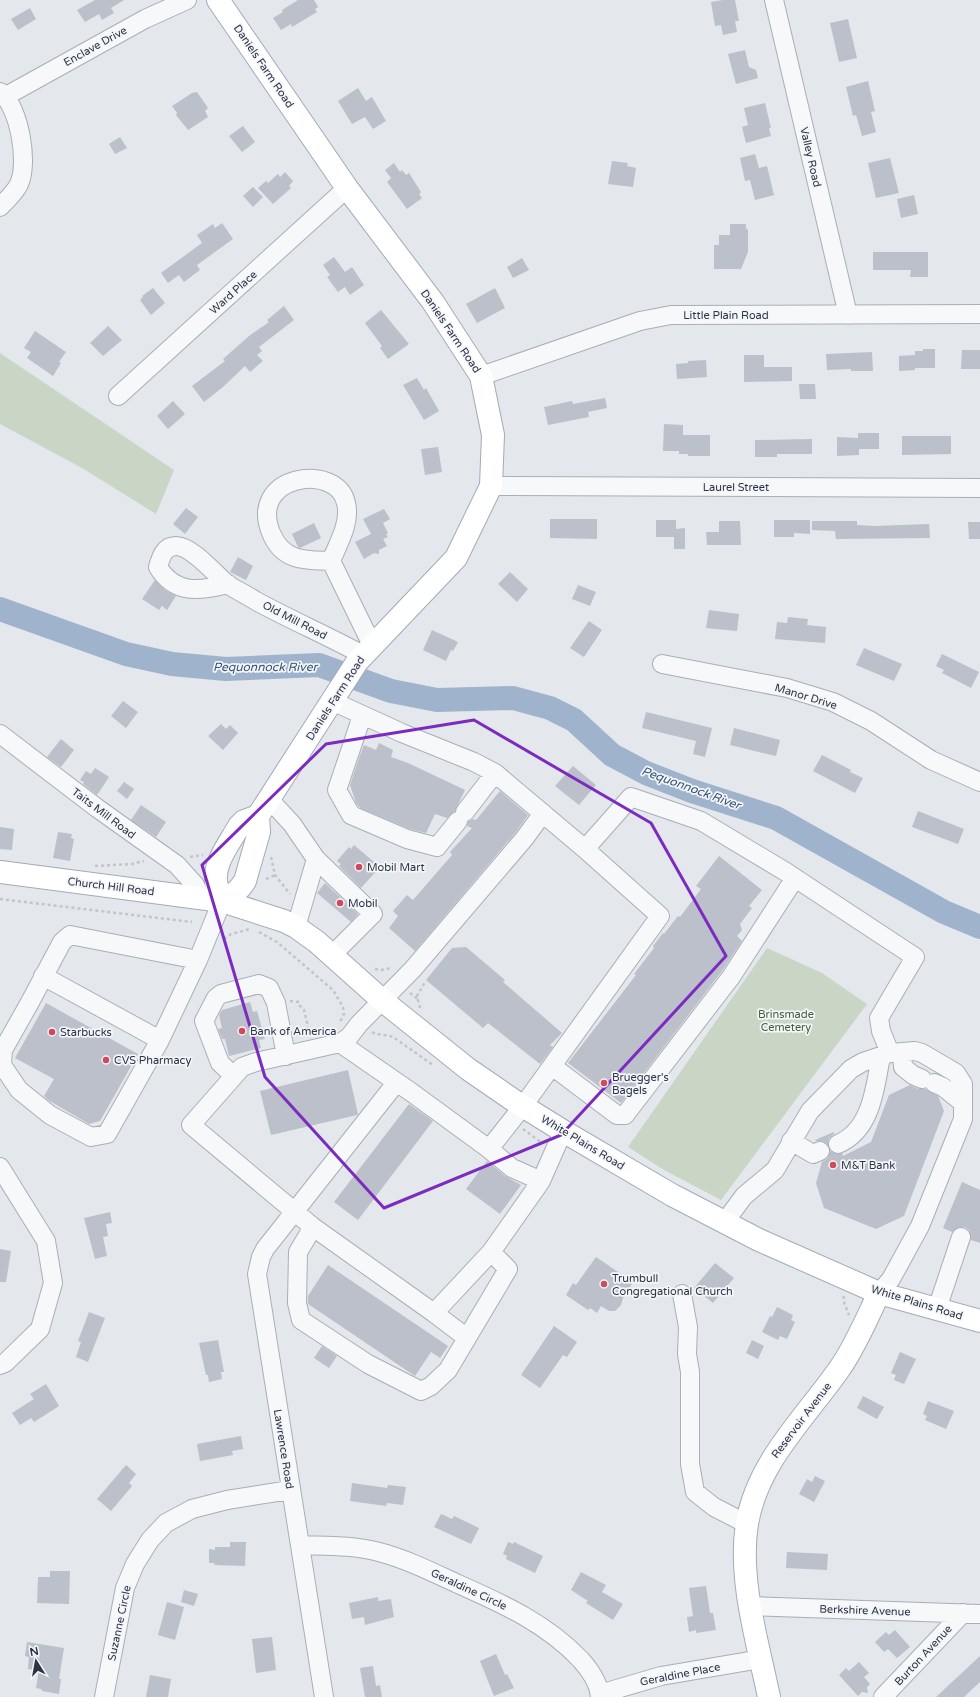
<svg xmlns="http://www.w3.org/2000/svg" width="980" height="1697" font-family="'Varela Round',sans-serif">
  <rect width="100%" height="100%" fill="#e4e7ec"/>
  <!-- green -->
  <path fill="#c9d6c5" d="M0,353L174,470L156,514L82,468L0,424Z
    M767,948L822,973L867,1004L721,1200L664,1170L628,1147Z"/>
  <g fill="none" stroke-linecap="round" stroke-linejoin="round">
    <!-- river -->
    <path stroke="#9fb4cc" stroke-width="24" d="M0,609L126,654L172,664L226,669L319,665L391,691L437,700L513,698L550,708L574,720L612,755L646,773L692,791L776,818L944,912L980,927"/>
  </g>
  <!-- building -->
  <path fill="#bbc0ca" d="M95,0H124L111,8L114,13L102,20L99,14L85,22L77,10Z
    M298,0H314L318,7L315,9L317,12L292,27L291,24L281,30L273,18L283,12L282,10Z
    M723,0H735L739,21H735L737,32L723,35L721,25L715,26L711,2Z
    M30,8L36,19L18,30L11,19Z
    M848,19L857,58L839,62L830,23Z
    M745,50L749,67L756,70L758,78L736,84L728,54Z
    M868,81L875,111L871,112L876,132L862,136L856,115L853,116L846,87Z
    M358,88L366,101L372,97L386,121L373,129L365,117L352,124L338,101Z
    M197,92L208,108L205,111L208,117L188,130L176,115L177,113L172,106L192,93Z
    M765,103L771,128H769L771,136L746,143L742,127L748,125L744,108Z
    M243,126L255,142L242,152L229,136Z
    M120,137L127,148L115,154L109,144Z
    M755,154L759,168L767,166L774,195L755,200L750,180L745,181L740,158Z
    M890,158L899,193L876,198L868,163Z
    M612,161L628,163L627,166L636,168L633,187L608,184Z
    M394,163L400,172L402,170L406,175L409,173L421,192L419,194L422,198L407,209L387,182L391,178L385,170Z
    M285,172L293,181L289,186L291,188L273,204L258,188L266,181L268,183L278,174L280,177Z
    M253,187L263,197L253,207L243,196Z
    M914,195L918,214L901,218L897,199Z
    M222,223L233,239L197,265L200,270L184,282L179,275L168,283L161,273L202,243L197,235L213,224L215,228Z
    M730,224H746V228L748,230V252L741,269H714V245H719V235H730Z
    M873,252H928V277H910L911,270H873Z
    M334,257L345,272L352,267L364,285L350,295L345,287L338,292L327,277L330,275L323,265Z
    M522,258L529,270L513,278L507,267Z
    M153,288L165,303L151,315L140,300L143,297L142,296Z
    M495,288L505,308L477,323L466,304Z
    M284,306L294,320L259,347L262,351L257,355L263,361L250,372L245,366L223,387L204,402L192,386L225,361L223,359L249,336L269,322L267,320Z
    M381,310L409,344L388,359L380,348L382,346L365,323Z
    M108,326L122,340L103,356L90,343Z
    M35,331L66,352L59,362L61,363L53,376L27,358L31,352L24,348Z
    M923,349H935V368H915V370L899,371V356L915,355V351H923Z
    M962,350H980V369H961Z
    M872,352L873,371H851V369L827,370L826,354Z
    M744,355H764V367H792V381L744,382Z
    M706,360L707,377L677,379L676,364L688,363V361Z
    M417,378L424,390L426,388L439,411L424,420L403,385Z
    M799,384H815L816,399H800Z
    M605,398L607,408L588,412L589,417L548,425L544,407L572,401L573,404Z
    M173,401L185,414L168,429L157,416Z
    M664,424L683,425V435H710V456H688V454H679V451H663Z
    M858,433H879V449H859V455L837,456V437L858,438Z
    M902,436H951V454L902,455Z
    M812,439V454H777V457H755V440Z
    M438,447L442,472L425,475L421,449Z
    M186,508L198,517L185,534L173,524Z
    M384,509L390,519L383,523L388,533L386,534L388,537L383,539L387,546L379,550V554L374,553L364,559L355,542L371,534L363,519Z
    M550,519H597V539L550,538Z
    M656,520H676V529L685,528V549H674V537H656Z
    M774,520H810V534L794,533V537H774Z
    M719,521H740L741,545H707L706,532H719Z
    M812,521H857V525L875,526L929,524L930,538L836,539L835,531L812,530Z
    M968,522H980V539H969Z
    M314,523L321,538L300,548L298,547L292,534Z
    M238,557L253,566L246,580L230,572Z
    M510,572L528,589L517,602L498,584Z
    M155,580L165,590L176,596L167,610L162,606L159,610L142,599Z
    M578,585L596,592L590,606L572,599Z
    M709,610L739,614L737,631L706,628Z
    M788,617L808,619L807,625L826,627L825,643L775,639L777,622L787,623Z
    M589,621L602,630L584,657L570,648Z
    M432,630L458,642L453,651L451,650L446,661L423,650Z
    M864,648L902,664L894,681L856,665Z
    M942,654L979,672L971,688L942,673L944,670L936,666Z
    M123,701L138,712L126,728L111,716Z
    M646,712L712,728L705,757L693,754L696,741L642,728Z
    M221,724L226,729L230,725L238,733L223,750L208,736Z
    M734,728L780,740L776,756L730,745Z
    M61,739L74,750L61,767L47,757Z
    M379,743L393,750L391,757L408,763L465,790L455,811L447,818L435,814L426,833L410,829L360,808L356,803L350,785L360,755L364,745L376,750Z
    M822,755L851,770L850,772L863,778L855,793L813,771Z
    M573,766L596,785L579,805L555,786Z
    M95,768L109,777L97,795L83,784L84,782L80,780L86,771L91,774Z
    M124,782L134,789L127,799L117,791Z
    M500,791L528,815L516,832L415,951L389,928L398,916L393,911L407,895L413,900L452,855L450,852L472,828L467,826L468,822L473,819L476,820Z
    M141,805L166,822L156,837L131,820Z
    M918,811L964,829L958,844L912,827Z
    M0,827L14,829L12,850L0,849Z
    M58,832L72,834L71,838L74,839L70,861L53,858Z
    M354,845L380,867L361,888L339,866L341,864L337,861L349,847L351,849Z
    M719,856L762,890L749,906L752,908L740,924L742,930L737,936L742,941L722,971L621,1103L568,1063L636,975L634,974L654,948L653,946L663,933L664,934L678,916L680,917L701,889L696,886Z
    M325,883L358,914L351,922L317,893Z
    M466,947L505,980L503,982L562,1033L550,1045L553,1047L540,1064L488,1023L483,1028L426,980L452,948Z
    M250,1002L253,1012L257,1011L265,1039L259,1040L261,1048L229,1056L225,1039H222L218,1029L222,1028L219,1015L222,1010Z
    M46,1003L138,1054L100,1121L89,1124L48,1100L44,1096L54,1079L15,1058Z
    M348,1070L358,1114L357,1115L271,1135L260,1091Z
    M910,1085L918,1089H925L938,1096L944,1111L904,1216L876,1229L824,1208L816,1183L822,1162L828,1158L830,1151L838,1154L842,1153L843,1156L871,1142L889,1095Z
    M409,1104L433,1121L358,1220L334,1202Z
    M834,1132V1134L829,1138L828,1144L822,1141H816L815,1140Z
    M487,1161L505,1176L521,1185L500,1214L466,1189Z
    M962,1182L980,1190V1243L971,1240L969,1230L965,1227H959L952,1232L943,1228Z
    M110,1212L112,1223L106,1224L108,1236L103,1237L107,1256L95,1259L84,1218Z
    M0,1249L11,1251L6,1282H0Z
    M596,1257L633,1282L623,1298L621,1305L615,1311H609L601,1306L597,1313L590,1308L588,1310L566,1295L573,1283L576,1285Z
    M715,1263L734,1278L713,1303L694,1288Z
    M328,1265L448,1346L440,1358L431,1352L415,1376L308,1304V1296Z
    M777,1307L793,1315L791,1320L795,1322L787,1339L780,1336L778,1340L762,1332L770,1316L772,1317Z
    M89,1312L105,1318L88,1362L76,1357L81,1342L78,1341Z
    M554,1326L577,1342L567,1357L563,1355L540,1388L521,1375Z
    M218,1340L224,1372H221L222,1379L209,1382L208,1375H206L199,1343Z
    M752,1340L764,1346L758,1359L746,1353Z
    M322,1346L337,1356L329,1368L314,1358Z
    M900,1352L916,1359L904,1384L894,1380L896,1375L891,1373Z
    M46,1384L59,1406L34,1422L31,1418L20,1425L12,1413L34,1399L30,1394Z
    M863,1396L884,1407L877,1419L857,1408Z
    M928,1401L954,1411L946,1429L925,1420L927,1416L923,1414Z
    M241,1436L243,1449L232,1451L233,1455L200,1461L197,1444Z
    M126,1465L136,1474L129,1483L132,1486L111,1511L97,1499Z
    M815,1476L825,1481L814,1502L799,1494L807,1479L812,1482Z
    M352,1483L387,1488L388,1485L406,1487L403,1505L387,1503L386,1506L350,1501Z
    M441,1514L452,1519L454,1516L479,1528L471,1544L434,1527Z
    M230,1542H246L245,1566L215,1565L214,1563H209V1549L215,1550V1547H230Z
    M508,1542L513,1544L514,1542L543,1556L535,1573L506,1559L507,1556L503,1554Z
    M787,1552L828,1554L827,1570L786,1568Z
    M50,1571H70L69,1604L37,1603L38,1577H50Z
    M581,1572L606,1585L602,1592L623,1604L613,1620L586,1603L588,1601L571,1590Z
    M706,1586L710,1613H713L716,1630L696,1633V1630L689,1632L687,1617L693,1616L689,1588Z
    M184,1590L198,1594L194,1606L181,1602Z
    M378,1597V1601L391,1599L394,1617L365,1625L364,1617L352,1619L349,1603Z
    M167,1602L184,1607L175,1640L158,1635Z
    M895,1630L910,1647L897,1658L888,1649L884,1652L875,1642L886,1632L889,1635Z
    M272,1637L276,1670L256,1673L252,1639Z
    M27,1642L64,1648L59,1679H61L59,1694L42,1691L41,1689L36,1688L39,1670L28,1669L29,1657L25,1656Z
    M496,1654L505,1675L507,1674L514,1688L494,1696L480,1661Z
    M980,1656V1682L964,1697H936Z
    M859,1662L869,1673L864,1677L870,1684L867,1687L868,1693L862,1692L858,1696L839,1675L846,1668L849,1671Z
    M373,1666L376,1686L380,1685L382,1697H365L360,1668Z
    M150,1675L171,1679L168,1697H146Z"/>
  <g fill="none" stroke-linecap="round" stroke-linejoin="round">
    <!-- minor casing -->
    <g stroke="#a9aeb7" stroke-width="20">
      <path id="minor" d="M774,0L848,315
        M0,92C19,105 30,165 18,186C14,193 6,201 0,207
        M6,96L145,19L187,0
        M481,376L640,321L671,315L980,314
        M118,396L347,188
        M491,486L980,488
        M331,561C338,544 351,522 346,503C337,461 245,475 272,535C284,562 306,560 331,561L372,645
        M228,584C200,591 175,595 158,567C161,557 164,546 176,546C192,546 215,574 227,584C236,590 247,595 256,601C291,620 328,636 363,655
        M662,664L787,688L833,702L871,721L931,760L980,782
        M332,701L402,733L474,762L495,773L585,849L660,916L523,1106L489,1149
        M362,716L337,790L351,815L407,839L437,847L458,821
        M0,734L97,808L177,865L195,885L201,898
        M269,799L292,824L316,859L373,914L332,955
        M465,812L495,773
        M543,813L524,839L413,969L359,1024L349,1037L340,1043L256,1062L242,1067L191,1125L313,1227L434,1313L491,1252L541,1181L563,1131
        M585,849L631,797L701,821L786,872L915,957L879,1018L881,1031L890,1053
        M296,927L316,859
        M198,960L70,935L62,942L29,1004L3,1050L2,1065L19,1090L50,1115L91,1137L107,1134L160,1040L198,960L222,901
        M43,976L160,1040
        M340,1043L411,1092L489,1149L512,1168L541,1181
        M902,1052L903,1067L913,1075L922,1079
        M552,1066L617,1115H625L731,977L795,878
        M234,1076L220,1063L204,1021L216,998L221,994L259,984L269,988L276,1003L286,1056
        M934,1083L943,1087L963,1103
        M791,1141L813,1154L820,1151
        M838,1144C872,1130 875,1087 881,1056
        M0,1167L46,1241L53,1283L40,1329L5,1363L0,1365
        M724,1223L744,1196L775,1170L810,1111L851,1069L863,1062L890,1053L915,1051L922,1053L956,1073L963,1084V1119L920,1226L891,1279L879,1293
        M313,1227L298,1252L297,1303L301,1320L368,1364L421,1391L431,1386L448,1370L508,1269L491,1252
        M682,1294L688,1327L687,1354L690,1372V1464L695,1492L714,1507L747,1524
        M937,1309L961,1237
        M434,1313L467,1338
        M300,1545C326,1546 353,1545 379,1552C406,1559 432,1572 458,1584C503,1604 546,1623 581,1660C590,1670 599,1683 600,1697
        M751,1606L980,1614
        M600,1694L661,1676L761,1659
        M104,1697L125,1588L135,1564L150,1540L166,1523L192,1509L227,1500L290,1490
        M324,1697L257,1274L261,1257L265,1249L396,1083
        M883,1697L963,1613"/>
    </g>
    <!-- major casing -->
    <g stroke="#a3abb8" stroke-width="24">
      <path id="major" d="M218,0L347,188L433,302L481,376L493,435L491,486L456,558L357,662L258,816L259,832L245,881C239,891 232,895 222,901
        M0,872L222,901L284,921L296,927L317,942L383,1001L468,1069L516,1102L563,1131L672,1195L759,1240L879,1293L980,1321
        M222,901C220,896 218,891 217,886C211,865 230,843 239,826L244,821L258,816
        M769,1697C758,1644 738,1578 747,1524C757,1462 806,1417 840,1368C856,1345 867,1318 879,1293"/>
    </g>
    <!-- path -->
    <path stroke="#c2c5cb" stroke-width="2.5" stroke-dasharray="3 3" stroke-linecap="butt" d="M190,857L203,855
      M271,857L275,875L290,894
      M95,866L132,864L144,861
      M266,879L275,875
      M0,899L192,922
      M259,932L277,942L333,990L343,1007L344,1014L339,1024
      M224,939L231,934L250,929
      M375,969L382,970L391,968
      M410,993L418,999
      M290,1001L299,1002L300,1006L304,1010L310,1035
      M420,1008L417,996L425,982
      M372,1032C379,1036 386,1034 393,1037L433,1065
      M523,1129L542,1143
      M844,1296L843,1300L849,1315"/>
    <!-- minor -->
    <use href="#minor" stroke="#f7f8fa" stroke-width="18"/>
    <!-- major -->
    <use href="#major" stroke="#fff" stroke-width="22"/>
  </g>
  <!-- marked area -->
  <path fill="none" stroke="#7b2cbf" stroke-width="3" stroke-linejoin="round" d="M474,720L651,823L726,956L561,1135L384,1208L265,1077L202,865L326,744Z"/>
  <!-- markers -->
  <g fill="#d1495b" stroke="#f4f6f9" stroke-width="1.5">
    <circle cx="359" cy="867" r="4"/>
    <circle cx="340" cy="903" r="4"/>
    <circle cx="242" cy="1031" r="4"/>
    <circle cx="52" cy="1032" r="4"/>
    <circle cx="106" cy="1060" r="4"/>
    <circle cx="604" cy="1083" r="4"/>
    <circle cx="833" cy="1165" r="4"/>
    <circle cx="604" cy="1284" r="4"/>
  </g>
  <g text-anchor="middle" stroke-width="3.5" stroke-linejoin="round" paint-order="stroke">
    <!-- street labels -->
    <g font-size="11" fill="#2b3445" stroke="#f4f6f9">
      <text transform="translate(95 46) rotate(-29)" y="4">Enclave Drive</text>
      <text transform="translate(264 66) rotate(56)" y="4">Daniels Farm Road</text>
      <text transform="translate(811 157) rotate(77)" y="4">Valley Road</text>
      <text transform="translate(233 292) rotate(-42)" y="4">Ward Place</text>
      <text x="726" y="319">Little Plain Road</text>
      <text transform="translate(451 331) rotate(56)" y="4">Daniels Farm Road</text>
      <text x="736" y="491">Laurel Street</text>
      <text transform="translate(295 620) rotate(27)" y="4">Old Mill Road</text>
      <text transform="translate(806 696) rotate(17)" y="4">Manor Drive</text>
      <text transform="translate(335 698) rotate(-57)" y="4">Daniels Farm Road</text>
      <text transform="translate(104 813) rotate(37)" y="4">Taits Mill Road</text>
      <text transform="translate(111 886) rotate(7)" y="4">Church Hill Road</text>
      <text transform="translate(583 1142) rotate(31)" y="4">White Plains Road</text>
      <text transform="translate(917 1302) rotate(17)" y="4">White Plains Road</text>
      <text transform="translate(801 1420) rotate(-53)" y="4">Reservoir Avenue</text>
      <text transform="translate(284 1449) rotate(81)" y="4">Lawrence Road</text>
      <text transform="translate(469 1589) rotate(25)" y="4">Geraldine Circle</text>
      <text transform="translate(865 1610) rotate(2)" y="4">Berkshire Avenue</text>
      <text transform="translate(119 1623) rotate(-78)" y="4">Suzanne Circle</text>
      <text transform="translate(923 1655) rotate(-47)" y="4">Burton Avenue</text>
      <text transform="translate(680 1674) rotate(-11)" y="4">Geraldine Place</text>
    </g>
    <!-- poi labels -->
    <g font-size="11" fill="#2b3445" stroke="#f4f6f9" text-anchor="start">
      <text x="367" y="871">Mobil Mart</text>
      <text x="348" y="907">Mobil</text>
      <text x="250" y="1035">Bank of America</text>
      <text x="60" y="1036">Starbucks</text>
      <text x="114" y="1064">CVS Pharmacy</text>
      <text x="612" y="1081">Bruegger's<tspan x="612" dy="13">Bagels</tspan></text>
      <text x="841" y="1169">M&amp;T Bank</text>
      <text x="612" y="1282">Trumbull<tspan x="612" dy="13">Congregational Church</tspan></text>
    </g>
    <!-- park labels -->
    <g font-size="11" fill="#3f6138" stroke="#f4f6f9">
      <text x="786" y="1018">Brinsmade<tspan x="786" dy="13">Cemetery</tspan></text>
    </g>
    <!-- water labels -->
    <g font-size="12" font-style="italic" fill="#34527a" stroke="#f4f6f9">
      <text x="265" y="671">Pequonnock River</text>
      <text transform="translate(691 788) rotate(20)" y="4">Pequonnock River</text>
    </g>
  </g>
  <!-- north arrow -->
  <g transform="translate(36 1661) rotate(349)" stroke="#f4f6f9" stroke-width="3" paint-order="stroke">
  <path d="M0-3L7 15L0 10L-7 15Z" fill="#2b3445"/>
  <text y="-6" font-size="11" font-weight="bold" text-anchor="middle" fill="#2b3445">N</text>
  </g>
</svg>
